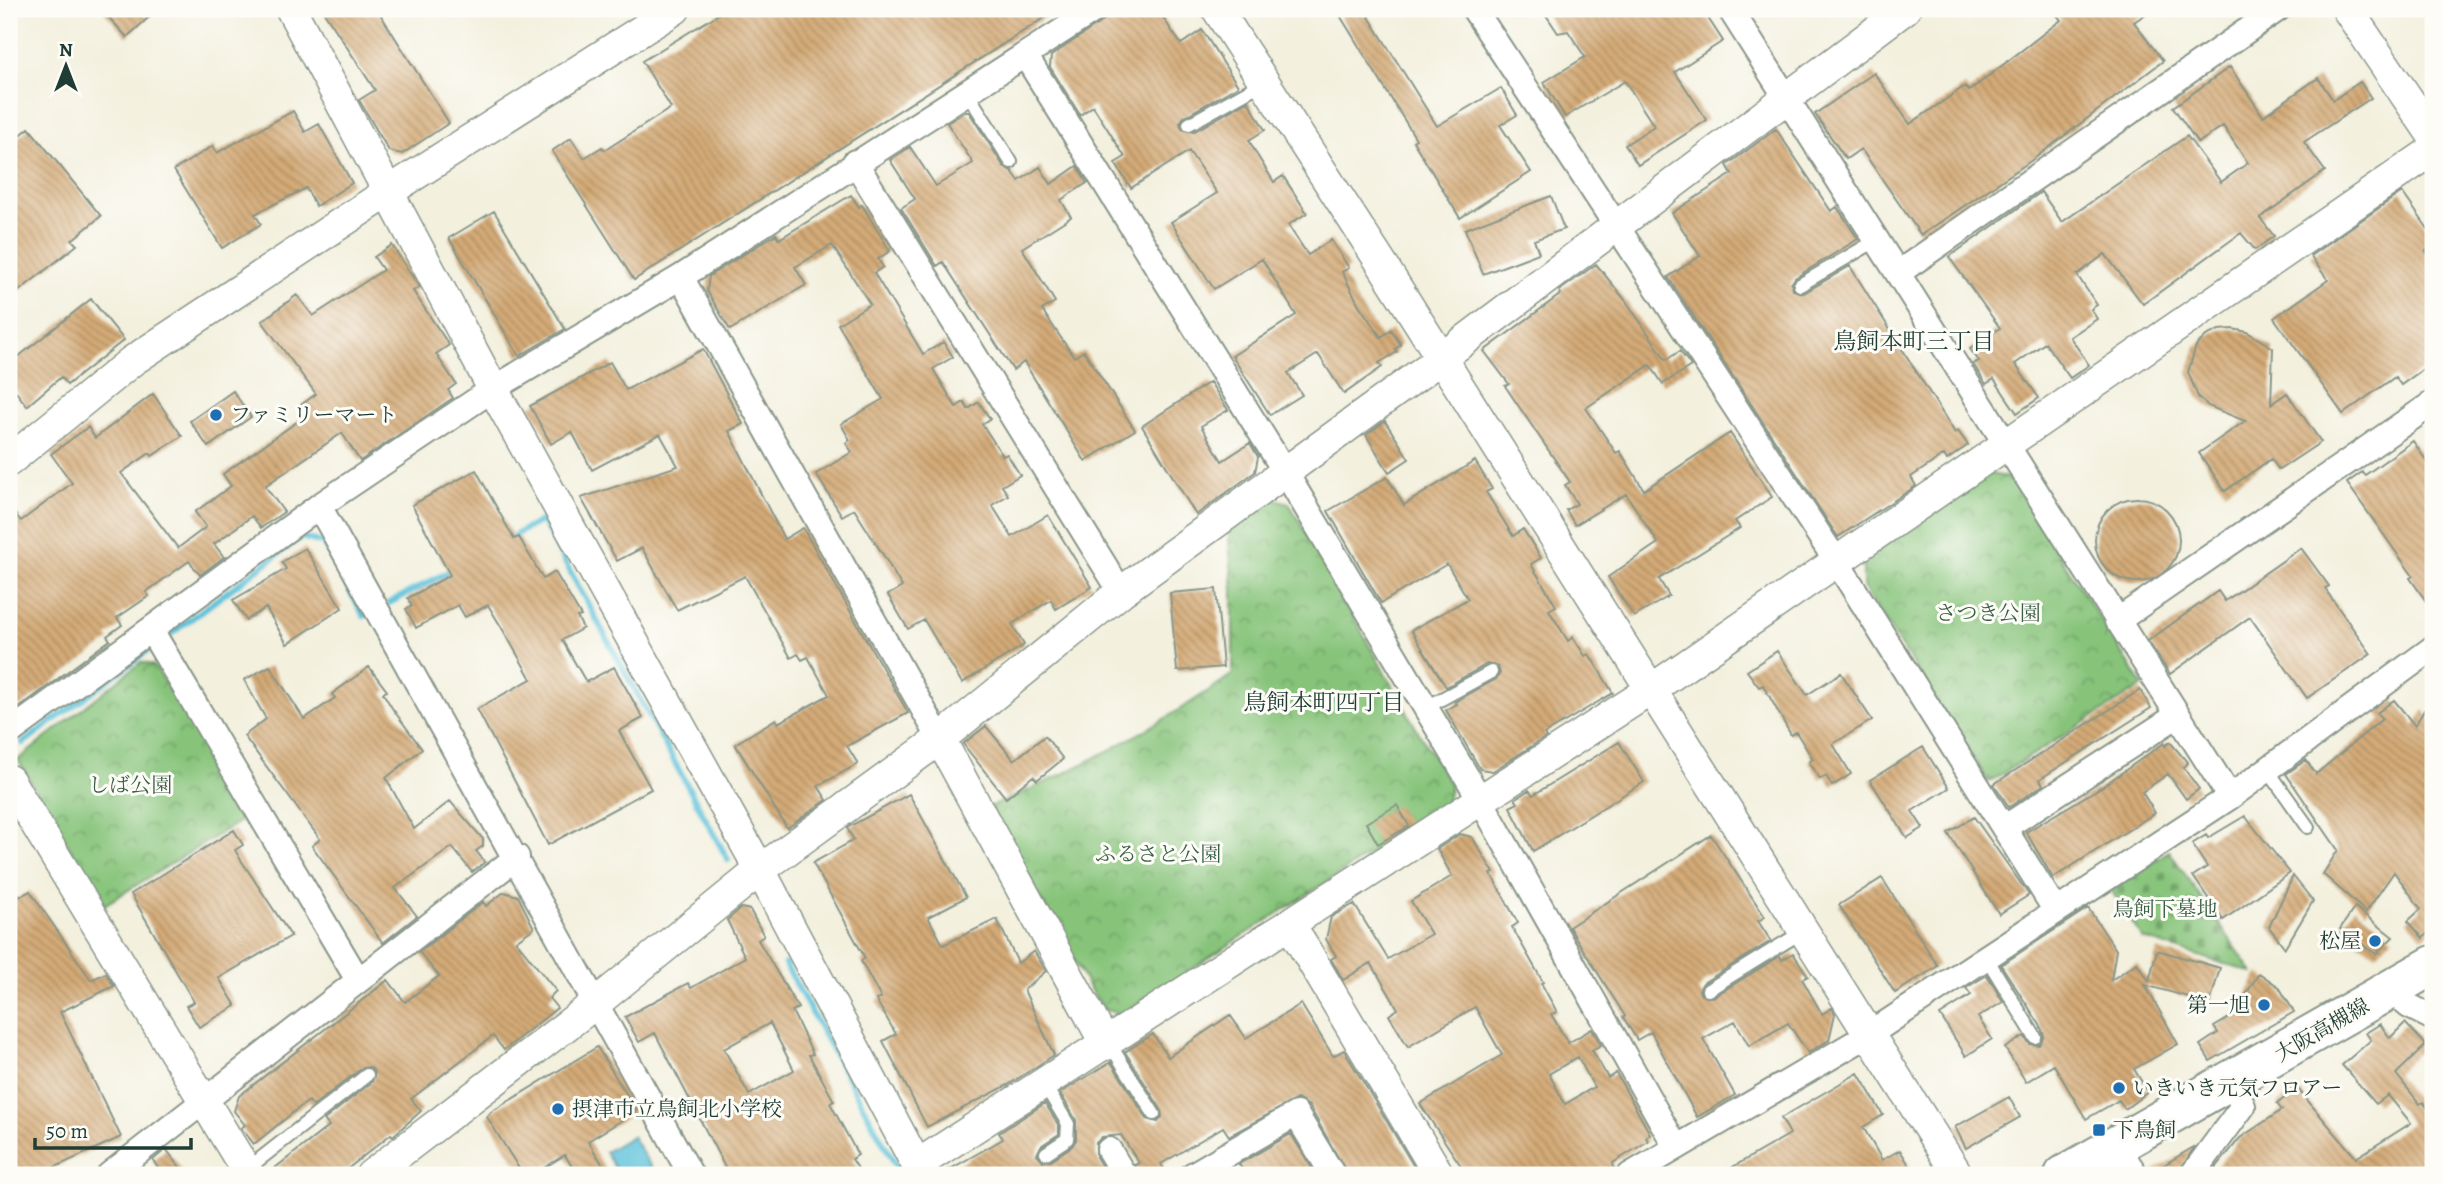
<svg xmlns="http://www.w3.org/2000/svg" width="2442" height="1184" font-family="Alegreya,'Noto Serif JP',serif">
  <defs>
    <pattern id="cemetery-stones" width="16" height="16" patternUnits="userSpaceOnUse" patternTransform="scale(1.75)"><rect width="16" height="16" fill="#87c47a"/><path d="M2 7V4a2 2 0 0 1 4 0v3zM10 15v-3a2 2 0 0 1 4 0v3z" fill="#6ea065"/></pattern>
    <pattern id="park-crowns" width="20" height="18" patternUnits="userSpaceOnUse" patternTransform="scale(1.75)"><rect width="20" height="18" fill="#87c47a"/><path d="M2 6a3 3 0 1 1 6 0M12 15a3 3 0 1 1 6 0" fill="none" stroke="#6ea065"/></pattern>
    <pattern id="building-back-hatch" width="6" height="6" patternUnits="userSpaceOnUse" patternTransform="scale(1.75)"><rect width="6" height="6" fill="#d4aa77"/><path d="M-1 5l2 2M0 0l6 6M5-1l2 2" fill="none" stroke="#ab8c62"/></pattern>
  </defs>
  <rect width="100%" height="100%" fill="#fdfcf7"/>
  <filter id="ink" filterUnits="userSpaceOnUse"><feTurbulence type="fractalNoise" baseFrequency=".0143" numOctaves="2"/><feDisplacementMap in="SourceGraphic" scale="14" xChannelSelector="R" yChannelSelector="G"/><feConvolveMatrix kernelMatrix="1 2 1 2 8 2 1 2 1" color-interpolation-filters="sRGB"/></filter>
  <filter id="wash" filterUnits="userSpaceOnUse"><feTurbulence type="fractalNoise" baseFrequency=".00686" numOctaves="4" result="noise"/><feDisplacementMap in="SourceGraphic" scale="28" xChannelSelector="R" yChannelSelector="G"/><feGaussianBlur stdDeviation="1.57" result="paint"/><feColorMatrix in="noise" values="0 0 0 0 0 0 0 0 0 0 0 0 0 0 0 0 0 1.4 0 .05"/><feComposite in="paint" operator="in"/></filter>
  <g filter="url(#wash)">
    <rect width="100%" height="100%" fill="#f3f0de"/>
    <!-- cemetery -->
    <path fill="url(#cemetery-stones)" stroke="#538057" stroke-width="2" d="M2169,851L2253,973L2143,939L2111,890Z"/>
    <!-- park -->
    <path fill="url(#park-crowns)" stroke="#538057" stroke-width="2" d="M1986,473L2010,478L2143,686L1989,782L1863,587V559Z
      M1266,496L1289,503L1420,735L1451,784L1446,805L1122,1014L1105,1010L1089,988L990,807C1075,771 1158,727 1233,674V589L1228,526Z
      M141,662L155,666L247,817L104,905L18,760Z"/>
    <!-- water -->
    <path fill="#5dc2db" stroke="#3e8088" stroke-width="2" d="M632,1136L656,1175H619L605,1152Z"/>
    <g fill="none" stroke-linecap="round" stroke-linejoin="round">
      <!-- stream -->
      <path stroke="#5dc2db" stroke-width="6" d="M506,540L542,520L728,860
        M389,603L454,569
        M164,639L301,537L323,543L364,616L368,613
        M23,743L155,645
        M785,964L901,1175"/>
    </g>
    <g id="blocks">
      <!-- building -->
      <path fill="url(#building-back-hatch)" fill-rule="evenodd" d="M101,9H158L127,37Z
        M322,9H377L449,123L402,154L389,151L359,100L375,90Z
        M727,9H1058L634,280L552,151L571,138L584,158L602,147L605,150L671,108L642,61Z
        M1120,9H1157L1181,44L1202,30L1238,86L1184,117L1180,123L1182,129L1193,132L1248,101L1265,130L1249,140L1257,155L1274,182L1283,176L1307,213L1288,225L1308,255L1331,240L1349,268L1342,272L1359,305L1381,337L1391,330L1401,345L1395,349L1397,352L1379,363L1382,367L1344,394L1318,354L1288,373L1302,395L1270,415L1232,356L1296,315L1262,259L1214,289L1171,222L1217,193L1189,151L1131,188L1115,163L1125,157L1093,106L1080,115L1050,67L1051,56Z
        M1336,9H1364L1437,126L1501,88L1517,115L1500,125L1531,172L1460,218L1413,141L1416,139Z
        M1542,9H1702L1723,41L1675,72L1707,120L1638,165L1625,145L1654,126L1625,81L1565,117L1544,82L1585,57L1568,31L1558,33Z
        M2052,9H2153L2134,22L2163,61L2035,158L1921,235L1861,149L1846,159L1815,114L1874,73L1910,124L1965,86L1969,91L2061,20Z
        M2230,67L2263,116L2318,78L2333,100L2360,82L2371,98L2304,142L2325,171L2260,218L2274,236L2255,250L2241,233L2143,304L2105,254L2077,275L2097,305L2091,309L2097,319L2070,337L2089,365L2070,378L2045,343L2015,364L2039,398L2017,413L1994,379L1986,384L1973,364L1979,361L1970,349L2000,328L1949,257L2041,192L2062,222L2187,136L2221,182L2248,163L2223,126L2198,143L2173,107Z
        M293,111L305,132L319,124L352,183L316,206L306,188L255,214L261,224L222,248L174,170L213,146L217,153Z
        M965,112H969L1004,167L1012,171L1019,181L1040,167L1051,184L1077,166L1087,183L1061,200L1071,217L1022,248L1055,302L1042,310L1074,357L1084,351L1135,430L1085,461L1024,362L1013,370L943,262L937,266L901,208L915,199L890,160L910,147L936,186L973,163L947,123Z
        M29,128L101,216L72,240L77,245L9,299V145Z
        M1776,129L1831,211L1837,207L1858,239L1795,278L1791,284L1793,290L1804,293L1850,266L1955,433L1958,431L1968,445L1947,460L1944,455L1911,477L1916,486L1838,537L1668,277L1700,256L1672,213L1732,174L1727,165Z
        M2402,192L2433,236V245L2426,251L2433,262V362L2401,385L2395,377L2343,414L2274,318L2328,280L2310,256Z
        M851,195L859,207L862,205L890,251L878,259L883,267L874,273L923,354L944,342L953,357L933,369L956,407L964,402L968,409L979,402L990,419L982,424L1003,456L1007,454L1020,475L1002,486L1008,495L992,505L1012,537L1048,515L1092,587L1056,609L1051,600L1012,624L1024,645L962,683L924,620L908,629L888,595L902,587L885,558L854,509L842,516L816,474L852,452L846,443L850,440L841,424L883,399L838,324L870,304L832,245L795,267L806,285L730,330L707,291L709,276L776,234L779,239Z
        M1551,196L1564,229L1534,240L1539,253L1483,274L1465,229Z
        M494,211L565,329L519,356L449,238Z
        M392,245L419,287L413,291L449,345L436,354L456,384L448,390L453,398L360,461L342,433L265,486L284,512L261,528L252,516L214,544L224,557L200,575L189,561L146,592L149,596L117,618L122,625L107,636L110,640L9,715V507L21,521L72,483L51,454L88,427L95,438L153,394L182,436L152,456L150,453L121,473L178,548L206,527L195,512L231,486L223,474L308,414L301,405L316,394L262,321L297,295L313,316L383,270L374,257Z
        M1596,264L1626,301L1666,360L1680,351L1691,366L1663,384L1650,365L1586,408L1616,453L1620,451L1644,490L1730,433L1772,497L1735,521L1740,528L1659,579L1669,596L1634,617L1608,577L1658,543L1626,494L1575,525L1566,510L1577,504L1565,485L1570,482L1505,386L1509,384L1484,351L1561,294L1559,291Z
        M91,299L124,340L67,385L61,377L27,406L9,383V347L18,357Z
        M2233,329L2247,332L2273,348L2271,404L2287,393L2321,442L2279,470L2271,459L2225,491L2199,453L2245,421L2208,406L2198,397L2188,372L2196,346L2206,336L2219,330Z
        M703,349L743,424L729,431L784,539L803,528L908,713L847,746L858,764L818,786L827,800L787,828L735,744L776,719L778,723L829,695L808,657L802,660L798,654L791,658L745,576L677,610L642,548L617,561L581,498L678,466L660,434L592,470L572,432L551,444L530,406L610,362L626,390Z
        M1210,382L1228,410L1201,426L1222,461L1250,443L1258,457L1255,472L1196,515L1142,426Z
        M233,391L251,417L208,447L190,421Z
        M1385,421L1409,459L1389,472L1366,435Z
        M2413,441L2433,471V611L2410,578L2413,576L2347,483L2362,472L2365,475Z
        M1475,461L1492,489L1486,492L1513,536L1523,529L1541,558L1531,564L1556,606L1549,610L1568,641L1573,637L1585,656L1589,654L1613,693L1544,734L1546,737L1493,771L1480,769L1446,710L1457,704L1455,702L1496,679L1500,673L1498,667L1487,664L1446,687L1411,630L1468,599L1447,564L1381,603L1328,511L1387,477L1404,505Z
        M476,470L514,539L519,537L543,579L555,572L581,616L577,617L583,628L562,640L586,682L614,667L643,718L619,731L651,789L548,845L477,709L531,679L509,640L488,605L465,617L458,605L416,628L406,609L412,606L408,598L450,575L412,505Z
        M2095 540a42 42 0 1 1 84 0a42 42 0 1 1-84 0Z
        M305,548L342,608L287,644L266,608L246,620L233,600L286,569L282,562Z
        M2301,548L2329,586L2325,589L2371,654L2307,698L2250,617L2170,674L2148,641L2218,591L2225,601Z
        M1216,589L1223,667L1177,671L1170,593Z
        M1777,651L1807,695L1841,673L1872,720L1833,744L1851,774L1832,786L1826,776L1820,779L1809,762L1813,759L1796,732L1791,735L1763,685L1759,687L1747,671Z
        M270,666L304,719L335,698L332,694L369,667L387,691L383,693L392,708L422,749L386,778L414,829L450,801L483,839V846L476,851L485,862L472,872L452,847L395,888L417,916L383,943L312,846L320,839L244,736L266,719L244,680Z
        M2140,690L2151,708L2040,779L2043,785L2009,807L1994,784Z
        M2394,700L2415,726L2424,710L2433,722V929L2423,938L2408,921L2421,909L2394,872L2366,912L2323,874L2338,850L2286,774L2306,760L2316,774L2382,719L2377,713Z
        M986,726L1014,760L1045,736L1063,759L1037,780L1033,776L1006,798L963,744Z
        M1619,742L1644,782L1533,851L1510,807L1518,803L1515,799L1529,790L1533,795Z
        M2170,742L2188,763L2183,767L2199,789L2186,799L2168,774L2142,792L2155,813L2053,878L2026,832L2103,786L2164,743L2165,746Z
        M1923,747L1949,788L1912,811L1923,828L1907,838L1870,780Z
        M909,794L966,897L928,917L943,945L997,919L1018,963L1034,951L1046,971L1024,990L1054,1055L1008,1085L927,1127L883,1041L896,1034L876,1000L881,998L861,961L865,958L813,863L854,840L847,828L852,825Z
        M1397,805L1409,826L1378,844L1366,823Z
        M2245,816L2290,873L2223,920L2193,876L2207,867L2192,844L2206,835L2208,838Z
        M1974,817L2029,895L1999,914L1948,833Z
        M234,830L243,845L235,850L239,857L291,936L219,978L236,1006L199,1027L186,1006L194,1002L131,894Z
        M1460,834L1472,837L1494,873L1491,874L1518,923L1512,927L1543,982L1541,983L1557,1012L1551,1014L1568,1043L1592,1029L1601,1045L1592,1050L1608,1078L1616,1073L1650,1134L1646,1137L1648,1141L1613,1163L1615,1175H1467L1420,1104L1502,1055L1475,1007L1408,1047L1389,1015L1398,1009L1371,963L1343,980L1331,959L1336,956L1326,939L1331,917L1354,904L1388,959L1431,934L1411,901L1452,876L1437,849ZM1578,1057L1594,1087L1565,1104L1549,1074Z
        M1711,835L1765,917L1758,921L1771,941L1703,983L1699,990L1701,995L1713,997L1780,956L1782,960L1793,953L1808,976L1802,979L1822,1014L1832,1008L1835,1014L1829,1040L1808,1053L1788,1023L1749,1046L1735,1021L1703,1039L1735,1095L1697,1117L1651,1032L1637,1040L1623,1017L1625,1016L1569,927Z
        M2293,876L2313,901L2285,948L2269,927Z
        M1882,878L1938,966L1895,993L1839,905Z
        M30,891L91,980L106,973L114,986L60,1012L121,1137L38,1175H9V902Z
        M504,892L518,896L534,928L516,941L556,991L549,998L557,1008L504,1050L493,1036L411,1099L421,1111L393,1136L391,1134L340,1175H266L329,1126L324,1120L372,1082L375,1073L370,1067L362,1068L313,1106L309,1101L300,1107L254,1144L241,1128L245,1125L234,1111L239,1096L388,980L405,1002L439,976L419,952L483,902L486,906Z
        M2355,907L2393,937L2376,954L2340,929Z
        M741,908L750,910L764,936L758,940L798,1008L792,1011L813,1054L809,1055L834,1101L830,1103L858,1155L852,1159L862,1175H729L655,1033L639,1042L625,1017L688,983L691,988L745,957L727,920ZM770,1023L794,1070L749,1095L724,1049Z
        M2088,908L2116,950L2111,980L2137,963L2149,981L2157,950L2220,968L2210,1003L2145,985L2178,1044L2134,1069L2148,1092L2125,1109L2119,1100L2086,1119L2054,1065L2026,1082L2005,1048L2024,1036L2030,1044L2039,1045L2044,1036L2040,1025L2001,965Z
        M2259,973L2279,987L2294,1012L2210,1061L2200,1045L2218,1033L2214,1027L2251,1005L2245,996Z
        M1987,975L2003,1002L1978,1017L1992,1039L1966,1056L1940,1015L1971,995L1966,988Z
        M1301,1004L1333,1056L1344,1050L1419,1175H1348L1309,1106L1297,1099L1229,1136L1223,1127L1161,1164L1168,1175H1139L1135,1165L1139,1163L1121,1135L1102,1137L1096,1143V1157L1107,1175H940L1003,1139L999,1133L1045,1103L1059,1126V1134L1041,1146L1037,1154L1043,1161L1051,1160L1072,1146L1076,1140V1120L1060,1093L1111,1062L1147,1119L1158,1122L1162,1117L1161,1109L1125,1052L1153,1034L1168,1057L1230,1015L1246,1038Z
        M2405,1023L2426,1045L2396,1074L2420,1104L2423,1102L2433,1114V1175H2210L2240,1138L2282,1110L2277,1104L2297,1088L2356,1158L2411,1123L2388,1095L2376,1104L2342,1065L2371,1040L2366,1033L2380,1024L2390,1038Z
        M597,1047L637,1111L588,1141L609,1175H577L565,1155L532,1175H523L487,1117L491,1112Z
        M1858,1073L1883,1115L1863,1127L1882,1160L1900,1150L1915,1175H1719L1790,1134L1781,1118Z
        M2009,1097L2020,1117L1966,1148L1955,1127Z
        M1291,1134L1316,1175H1246L1239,1164Z
        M2195,1146L2177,1175H2151V1173Z
        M166,1149L186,1175H162L153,1160Z"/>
    </g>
  </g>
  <g filter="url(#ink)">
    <use href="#blocks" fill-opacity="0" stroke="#899689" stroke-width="2"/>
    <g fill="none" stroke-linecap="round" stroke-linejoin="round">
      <!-- service casing -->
      <g stroke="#899689" stroke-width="16">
        <path id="service" d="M966,91L1011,162
          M1189,124L1264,82
          M1800,285L1877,240
          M1425,708L1491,672
          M2267,769L2308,827
          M1986,957L2035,1037
          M1708,990L1802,932
          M1109,1043L1154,1114
          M1044,1084L1068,1124L1067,1139L1046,1153
          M246,1170L367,1075"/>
      </g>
      <!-- minor casing -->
      <g stroke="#899689" stroke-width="28">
        <path id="minor" d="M1474,9L1837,562L2056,911
          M1730,9L2230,797
          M1025,55L1284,470L1480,799L1676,1147
          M855,162L1121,592
          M1898,273L2278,9
          M681,277L940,739
          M319,506L691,1175
          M2117,621L2433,403
          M151,630L358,980
          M9,733L319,506L493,389L681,277L1096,9
          M2004,828L2178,715
          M2391,991L2409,1006L2433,1018
          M2117,1147L2136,1175
          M1109,1150L1124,1175
          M109,1175L517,857
          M1192,1175L1296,1114L1333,1175
          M1630,1175L1868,1035L2230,797L2433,648
          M2192,1175L2243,1106L2232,1082"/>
      </g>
      <!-- tertiary casing -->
      <g stroke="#899689" stroke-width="33">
        <path id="tertiary" d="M291,9L493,389L760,870L922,1175
          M1217,9L1385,269L1958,1175
          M2347,9L2433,136
          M9,461L132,361L388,192L675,9
          M940,739L1106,1045
          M9,780L249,1175
          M1290,924L1439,1175
          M917,1165L1649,691L2433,150
          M371,1175L596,1003L760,870L940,739L1121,592L1440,359L1905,9"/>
      </g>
      <!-- primary casing -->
      <g stroke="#899689" stroke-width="42">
        <path id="primary" d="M2064,1175L2433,965"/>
      </g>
      <!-- service -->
      <use href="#service" stroke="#fff" stroke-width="12"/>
      <!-- minor -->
      <use href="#minor" stroke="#fff" stroke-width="24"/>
      <!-- tertiary -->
      <use href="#tertiary" stroke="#fff" stroke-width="30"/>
      <!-- primary -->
      <use href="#primary" stroke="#fff" stroke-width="38"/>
    </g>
  </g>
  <!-- markers -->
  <g fill="#1f6fb2" stroke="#fdfcf7" stroke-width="2.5">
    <circle cx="216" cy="415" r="7"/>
    <circle cx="2375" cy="941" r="7"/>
    <circle cx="2264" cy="1005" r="7"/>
    <circle cx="2119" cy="1088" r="7"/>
    <circle cx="558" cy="1109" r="7"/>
    <rect x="2092" y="1123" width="14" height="14" rx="3.5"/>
  </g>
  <g text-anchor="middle" stroke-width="6" stroke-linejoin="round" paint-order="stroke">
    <!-- poi labels -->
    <g font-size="21" fill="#1f3d34" stroke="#fdfcf7" text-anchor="start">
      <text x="230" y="422">ファミリーマート</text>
      <text x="2361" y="948" text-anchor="end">松屋</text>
      <text x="2250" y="1012" text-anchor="end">第一旭</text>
      <text x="2133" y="1095">いきいき元気フロアー</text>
      <text x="572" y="1116">摂津市立鳥飼北小学校</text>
      <text x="2113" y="1137">下鳥飼</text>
    </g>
    <!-- park labels -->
    <g font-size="21" fill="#395f46" stroke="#fdfcf7">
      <text x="1988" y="620">さつき公園</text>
      <text x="130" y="792">しば公園</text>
      <text x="1158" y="861">ふるさと公園</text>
      <text x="2165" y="916">鳥飼下墓地</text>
    </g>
    <!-- street labels -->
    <g font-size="21" fill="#1f3d34" stroke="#fdfcf7">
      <text transform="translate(2322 1030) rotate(-30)" y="7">大阪高槻線</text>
    </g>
    <!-- neighbourhood labels -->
    <g font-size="23" fill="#1f3d34" stroke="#fdfcf7">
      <text x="1914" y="349">鳥飼本町三丁目</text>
      <text x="1324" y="710">鳥飼本町四丁目</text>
    </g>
  </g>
  <!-- margin -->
  <rect width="2442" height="1184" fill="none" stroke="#fdfcf7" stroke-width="35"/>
  <!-- north arrow -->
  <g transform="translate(66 66)" stroke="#fdfcf7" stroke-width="5" paint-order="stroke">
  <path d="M0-5L12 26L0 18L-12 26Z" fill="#1f3d34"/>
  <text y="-10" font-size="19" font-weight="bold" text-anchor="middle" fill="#1f3d34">N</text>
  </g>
  <!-- scale -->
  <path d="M35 1138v10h156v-10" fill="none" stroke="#1f3d34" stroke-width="3.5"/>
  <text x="46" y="1138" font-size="21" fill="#1f3d34" stroke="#fdfcf7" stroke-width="5" paint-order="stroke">50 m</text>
</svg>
